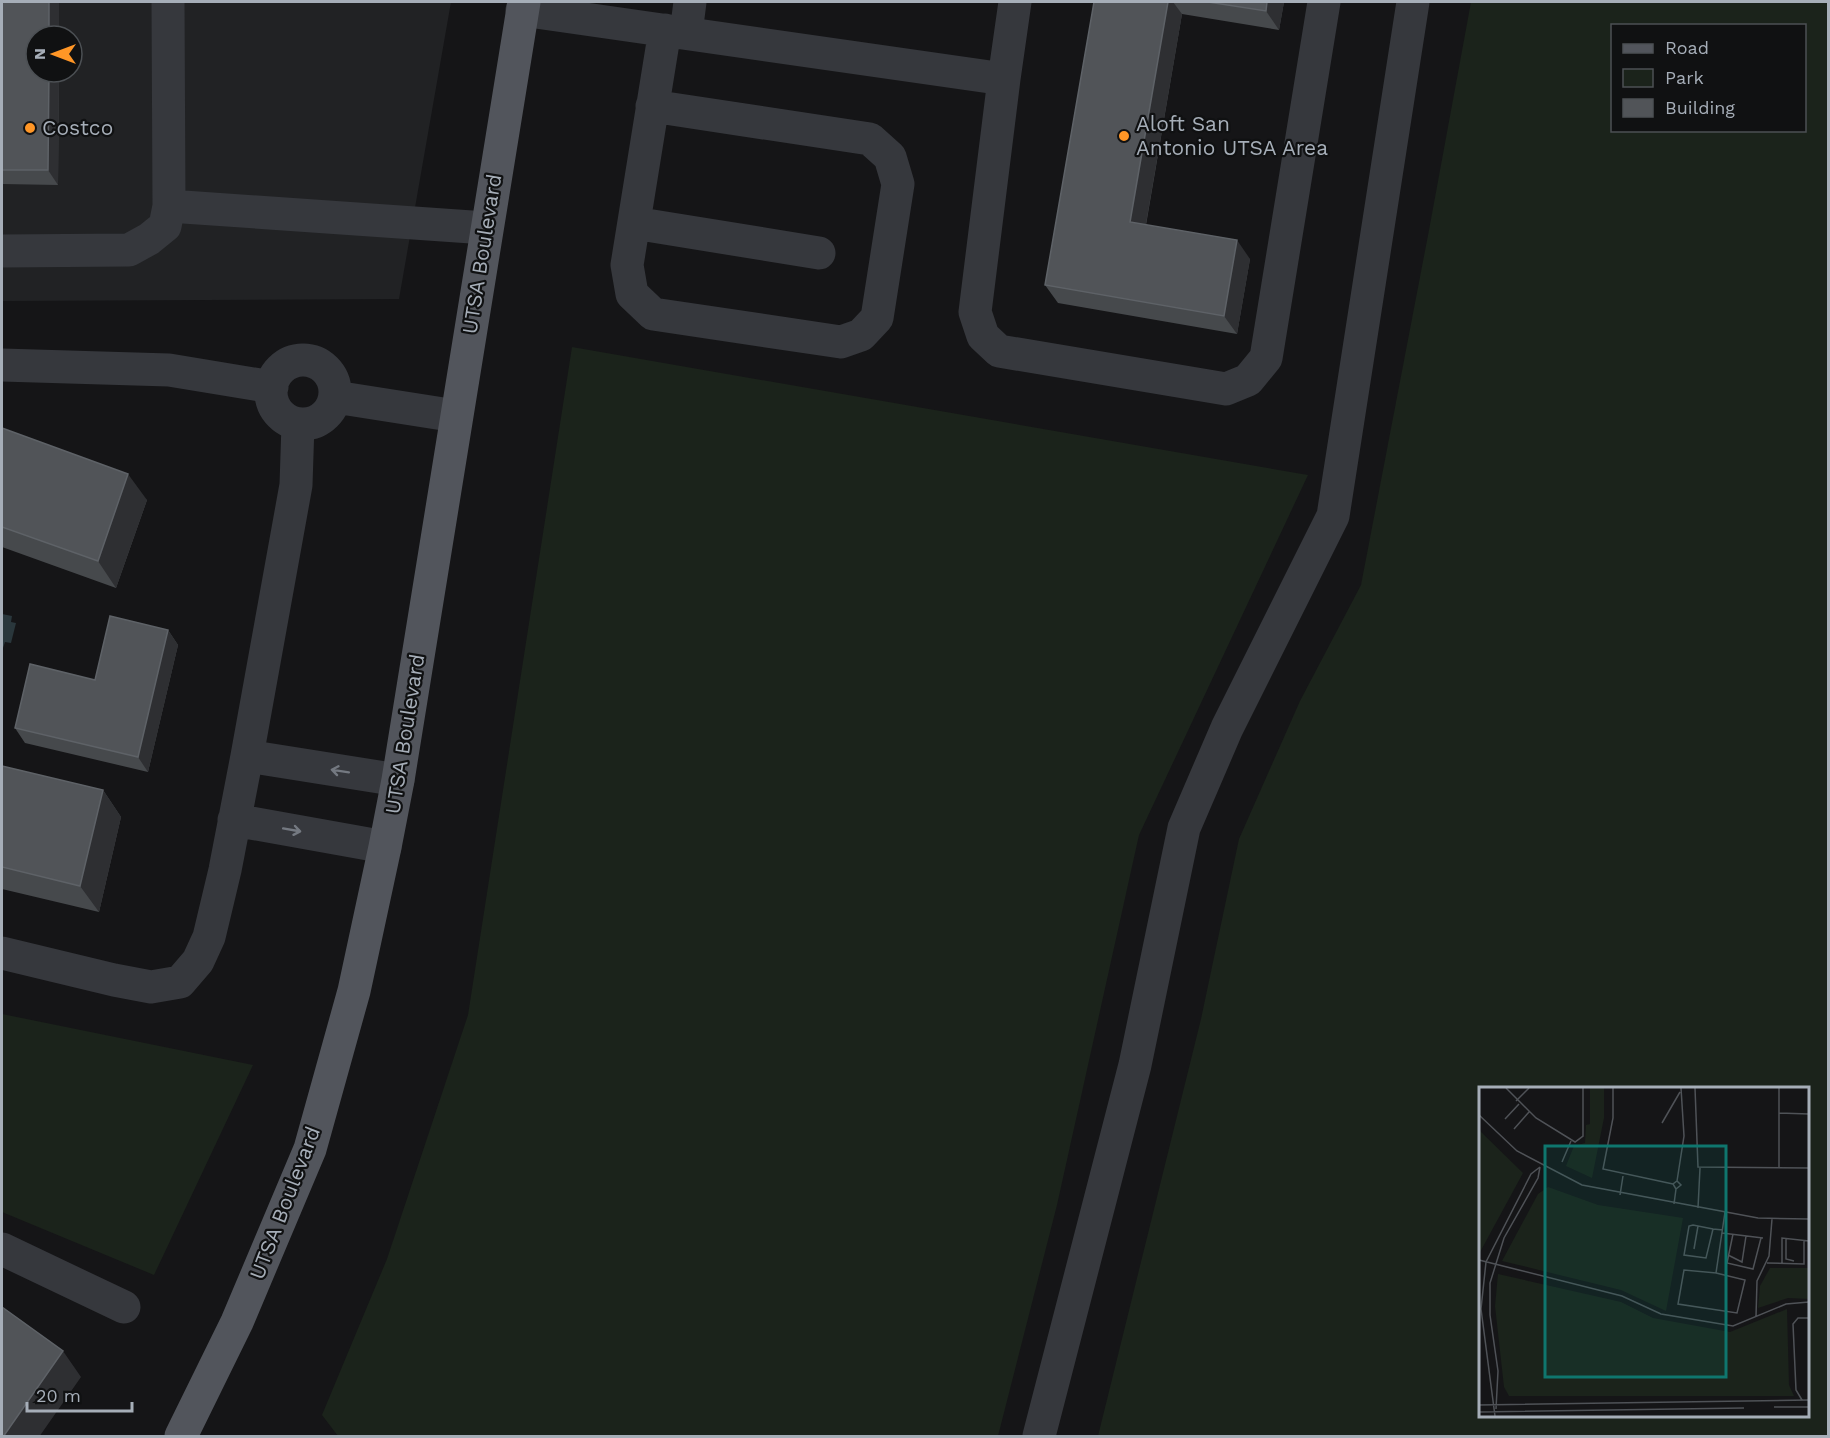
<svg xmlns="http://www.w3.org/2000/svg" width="1830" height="1438" font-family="'Work Sans',sans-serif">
  <rect width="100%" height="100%" fill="#151517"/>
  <!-- built -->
  <path fill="#212224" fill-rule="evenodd" d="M2,2H451L399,299L2,301ZM36,36H72V72H36Z"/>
  <!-- green -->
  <path fill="#1b231b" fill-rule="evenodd" d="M1471,2H1828V1436H1098L1201,1019L1239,839L1300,701L1361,585L1429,230ZM1612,26H1804V130H1612ZM1480,1088H1808V1416H1480Z
    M572,347L1308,475L1139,835L1057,1205L998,1436H338L322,1415L387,1259L468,1015Z
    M2,1014L253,1065L154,1275L2,1212Z"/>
  <!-- water -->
  <path fill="#2a373c" d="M2,614L12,616L11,622L16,623L11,643L5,642L3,648L2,647Z"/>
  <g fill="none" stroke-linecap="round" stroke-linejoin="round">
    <!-- minor -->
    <path stroke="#36383d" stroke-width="33" d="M1015,2L1004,79L975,312L983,336L999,351L1226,389L1248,380L1266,358L1324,2
      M522,10L1004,79
      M686,33L690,2
      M652,106L870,139L890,157L898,184L877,318L861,335L841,342L653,314L632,294L627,265L665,30
      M169,206L486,228
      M634,223L819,253
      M2,251L129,250L149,239L165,226L169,206L168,2
      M271 392a32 32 0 1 1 64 0a32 32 0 1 1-64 0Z
      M2,365L169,370L272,387
      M335,397L456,416
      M247,756L398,780
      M234,820L385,847
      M2,953L114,980L151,987L180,982L198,961L209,937L225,870L247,756L296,485L298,424
      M2,1249L124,1307
      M1039,1436L1135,1065L1184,828L1227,728L1333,516L1413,2"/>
    <!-- major -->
    <path stroke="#52555c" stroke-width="33" d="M181,1436L237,1322L310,1149L354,991L385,847L398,780L524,2"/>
  </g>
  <!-- wall -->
  <path fill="#46494c" d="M2,2H59V36L36,72H59L58,185L2,184Z
    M1094,2H1284L1279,30L1182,14L1146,225L1250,259L1237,334L1058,303L1045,285Z
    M2,428L147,500L116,588L2,547Z
    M168,630L178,645L148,772L25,743L15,728L95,680Z
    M2,766L103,790L121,817L99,912L2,889Z"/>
  <!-- shaded-wall -->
  <path fill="#2e2f32" d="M49,2H59V36H49Z
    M1168,2H1173L1182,14L1143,241L1130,222Z
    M1267,2H1284L1279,30L1266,11Z
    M49,72H59L58,185L48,170Z
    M1237,240L1250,259L1237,334L1224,316Z
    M128,474L147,500L116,588L98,561Z
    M168,630L178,645L148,772L138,757Z
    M103,790L121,817L99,912L80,886Z
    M63,1351L81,1377L39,1437H3Z"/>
  <!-- building -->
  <path fill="#515458" stroke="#5e6267" stroke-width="1.5" d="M2,2H49V36H36V72H49L48,170H2Z
    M1094,2H1168L1130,222L1237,240L1224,316L1045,285Z
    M1208,2H1267L1266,11Z
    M2,428L128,474L98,561L2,527Z
    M110,616L168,630L138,757L15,728L30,664L95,680Z
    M2,766L103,790L80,886L2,867Z
    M2,1307L63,1351L3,1437H2Z"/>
  <!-- one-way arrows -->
  <defs><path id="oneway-shaft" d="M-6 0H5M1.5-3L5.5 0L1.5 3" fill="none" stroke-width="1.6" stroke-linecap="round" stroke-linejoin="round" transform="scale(1.5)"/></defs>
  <g stroke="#747981">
    <use href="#oneway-shaft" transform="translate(340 771) rotate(-171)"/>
    <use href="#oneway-shaft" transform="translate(292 830) rotate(10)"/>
  </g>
  <!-- markers -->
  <g fill="#ff9626" stroke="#101112" stroke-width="2">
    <circle cx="30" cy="128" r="6"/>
    <circle cx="1124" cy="136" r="6"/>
  </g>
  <g text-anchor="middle" stroke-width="4.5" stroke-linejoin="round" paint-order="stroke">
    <!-- poi labels -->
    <g font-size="21" fill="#a6aeb8" stroke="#101112" text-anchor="start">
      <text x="1136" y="131">Aloft San<tspan x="1136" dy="24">Antonio UTSA Area</tspan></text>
      <text x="42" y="135">Costco</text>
    </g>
    <!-- street labels -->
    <g font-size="21" fill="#a6aeb8" stroke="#101112">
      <text transform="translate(482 254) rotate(-81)" y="7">UTSA Boulevard</text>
      <text transform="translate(405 734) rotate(-81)" y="7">UTSA Boulevard</text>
      <text transform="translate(285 1203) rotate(-69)" y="7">UTSA Boulevard</text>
    </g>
  </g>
  <!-- overview -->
  <g transform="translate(1479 1087)">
    <rect width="330" height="330" fill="#151517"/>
    <path d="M111,1H125V31L113,91L87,79L95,59L106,56L107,38L111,37ZM0,43L44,86L0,167ZM69,100L119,118L204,131L187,224L142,203L23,174L59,107ZM291,181H330V212L309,211L279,221L281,199ZM19,187L142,215L174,231L251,245L308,222L310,298L315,309H30L25,300L16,219Z" fill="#1b231b"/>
    <path fill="none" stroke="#4f5257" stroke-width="1.5" d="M27,1L57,31L96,55L104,49V1M134,1V31L124,82L194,97M216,1L219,80L330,81M300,1V80M37,14L50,1M300,26L330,27M0,28L38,64L103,98L279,131L330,132M26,32L40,17M183,36L201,5M35,42L50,25M83,75L92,54M198,94L205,49L202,1M141,108L144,89M195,117L197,102L194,97L198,94L202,98L197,102M219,121L221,81M234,142L227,171L205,168L210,139L214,138L234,142L244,143M243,146L284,151M254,147L248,176L274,182L282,151M307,151V172L315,174M215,162L219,139M249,168L263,175L267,149M0,173L143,209L182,227L254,239L307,217L330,215M288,176L325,177V154M303,177V151L330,154M237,186L266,193L258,226L199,217L205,183L237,186L246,125M277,230L278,194L290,169L293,132M323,313L317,303L314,237L319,231H330M0,318L330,313M295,320H330M17,322L19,284L11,228V196L25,151L59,91L61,80M0,325L265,321M16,329L2,222L7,175L52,87L61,80"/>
    <path fill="#0f766e" fill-opacity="0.15" stroke="#0f766e" stroke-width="3" d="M66,59H247V290H66Z"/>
    <rect width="330" height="330" fill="none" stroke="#a6aeb8" stroke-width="3"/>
  </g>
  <!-- border -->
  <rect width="1830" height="1438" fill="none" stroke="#a6aeb8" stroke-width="6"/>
  <!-- legend -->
  <rect x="1611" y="24" width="195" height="108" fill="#101112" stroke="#4c5054" stroke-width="1.5"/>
  <rect x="1623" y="44" width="30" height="9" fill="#52555c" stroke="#4c5054" stroke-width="1.5"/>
  <text x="1665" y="54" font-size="18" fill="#a6aeb8">Road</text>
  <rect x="1623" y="69" width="30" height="18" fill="#1b231b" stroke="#4c5054" stroke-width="1.5"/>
  <text x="1665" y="84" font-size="18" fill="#a6aeb8">Park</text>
  <rect x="1623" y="99" width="30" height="18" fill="#515458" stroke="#4c5054" stroke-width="1.5"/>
  <text x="1665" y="114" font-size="18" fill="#a6aeb8">Building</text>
  <!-- north arrow -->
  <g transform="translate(54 54) rotate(270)"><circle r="28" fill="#101112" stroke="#4c5054" stroke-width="1.5"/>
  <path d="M0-4.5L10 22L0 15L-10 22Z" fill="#ff9626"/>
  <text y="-9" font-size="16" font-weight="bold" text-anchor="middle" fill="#a6aeb8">N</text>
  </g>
  <!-- scale -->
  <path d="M27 1402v9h105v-9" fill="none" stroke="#a6aeb8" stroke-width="3"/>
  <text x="36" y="1402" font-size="18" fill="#a6aeb8" stroke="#101112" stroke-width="4.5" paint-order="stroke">20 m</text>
</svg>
